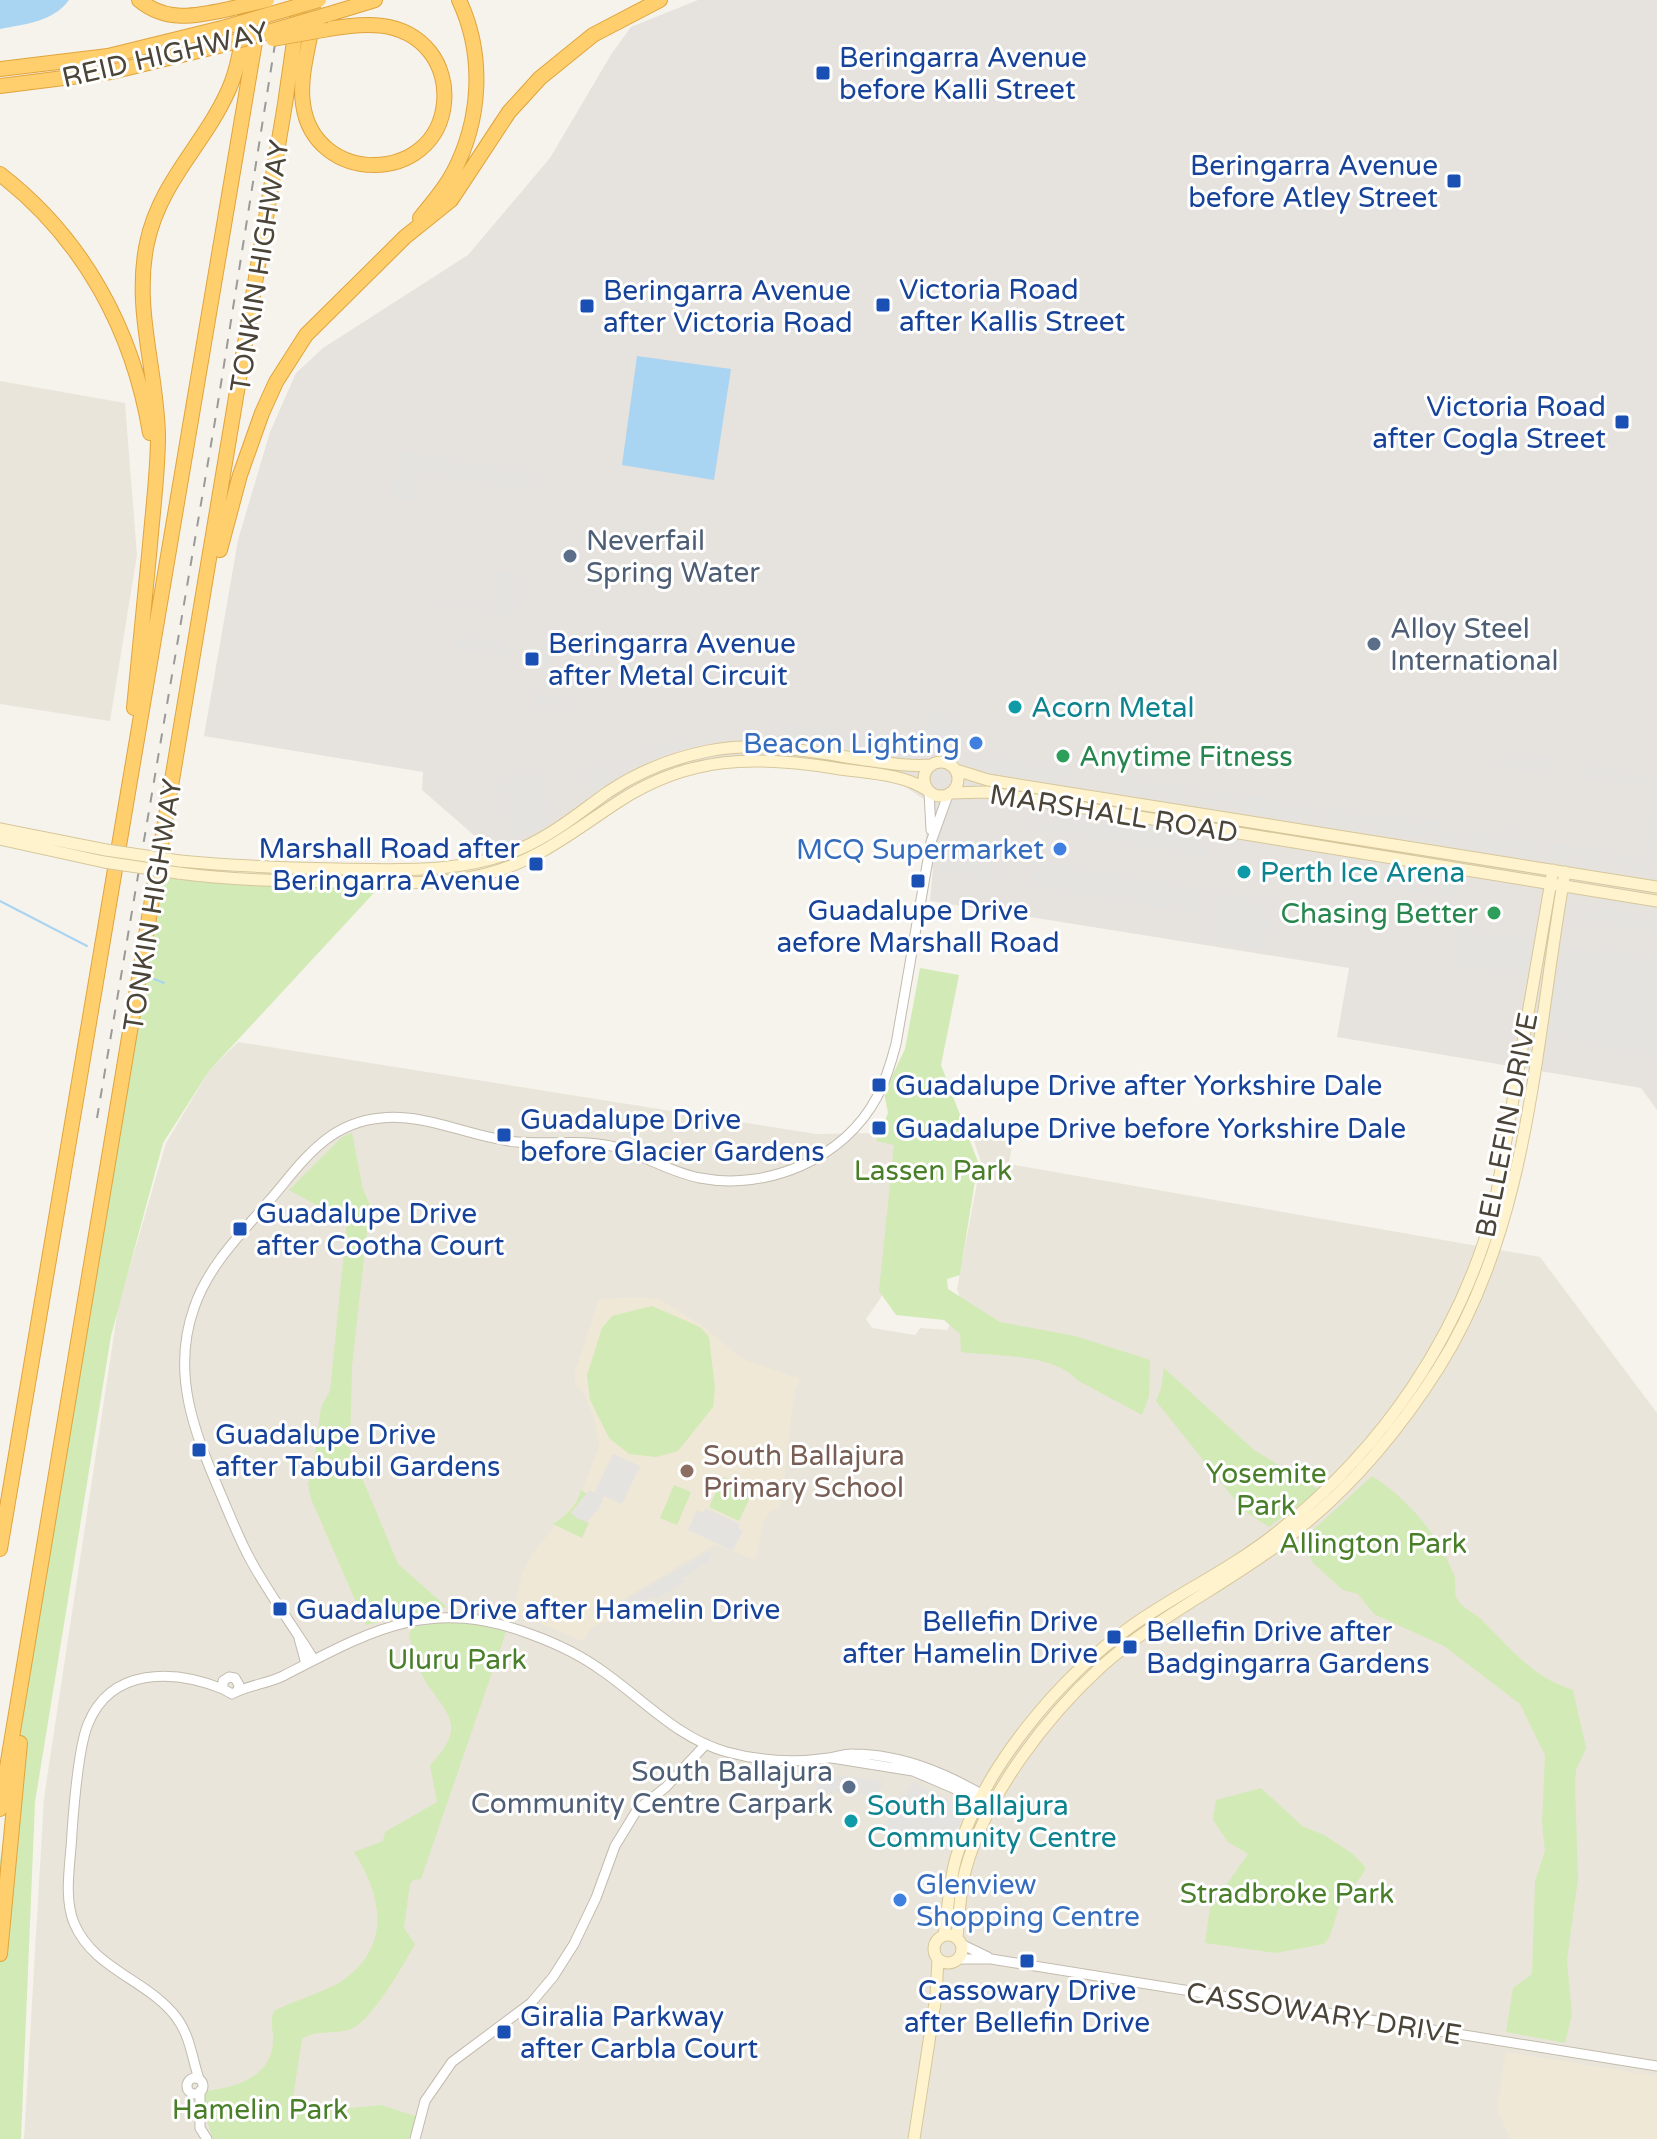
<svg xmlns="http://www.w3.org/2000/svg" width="1657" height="2139" font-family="'Varela Round',sans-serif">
  <rect width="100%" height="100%" fill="#f6f3ec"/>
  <!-- residential -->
  <path fill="#eae5da" d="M0,381L125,403L137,555L110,721L0,704Z
    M238,1042L816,1134L881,1133L896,1144L882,1296L866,1319L872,1328L915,1335L920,1328L947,1330L961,1301L957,1289L981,1162L969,1126L1014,1133L1009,1164L1540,1257L1657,1413V2139H24L44,1798L118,1308L166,1143L209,1071Z"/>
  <!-- industrial -->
  <path fill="#e6e2dd" d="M698,0H1657V1110L1641,1088L1337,1037L1349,968L930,901L933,868L922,866L928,822L925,800L901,784L826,772L752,764L696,773L673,779L635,797L539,860L499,875L491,850L422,790L423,772L204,736L238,540L270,432L296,373L323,348L468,255L550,158L612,53L631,27Z"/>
  <!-- education -->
  <path fill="#efe8d6" d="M644,1297L661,1300L704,1327L744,1360L800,1379L794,1394L780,1508L770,1512L764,1520L755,1560L715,1544L615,1604L608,1614L610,1620L591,1627L583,1641L514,1612L522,1574L531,1555L580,1496L599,1446L594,1418L585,1396L575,1383V1372L599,1299Z
    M1506,2052L1657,2076V2139H1510L1497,2108Z"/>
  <!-- green -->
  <path fill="#d2eab5" d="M158,869L384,882L209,1071L163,1143L111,1336L35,1802L21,2139H0V1861Z
    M920,968L959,975L941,1065L978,1162L960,1275L947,1279L948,1289L1000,1322L1075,1336L1150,1360L1149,1397L1142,1415L1077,1380C1055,1354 995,1356 961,1352L960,1334L944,1320L896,1315L879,1291L894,1145L876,1141L888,1113L884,1093L905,1049Z
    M352,1133L363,1189L370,1205L352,1366L350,1449L398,1564L447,1607L366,1625L311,1499L308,1484L313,1470L321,1407L330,1391L347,1222L289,1190L342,1137Z
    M652,1306L700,1327L709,1337L715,1388L713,1407L678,1451L656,1457L629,1454L609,1438L590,1400L587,1375L602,1328L612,1316Z
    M1164,1368L1254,1450L1319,1490L1269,1527L1243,1510L1156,1401L1161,1389Z
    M1372,1476C1408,1499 1438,1534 1454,1575C1457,1583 1453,1591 1457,1599C1462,1608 1473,1612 1481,1619C1509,1647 1533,1678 1573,1690L1586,1748L1576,1770L1575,1782L1578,1879L1567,1960L1572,2015L1565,2043L1506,2032L1513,1988L1532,1974L1535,1881L1545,1851L1542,1822L1545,1755L1520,1704L1444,1646L1374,1614L1358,1594L1343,1590L1314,1564L1300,1542Z
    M723,1477L753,1491L739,1521L709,1507Z
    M674,1485L691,1492L677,1525L660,1518Z
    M581,1490L587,1494L571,1513L589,1523L582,1538L553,1524C565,1517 578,1504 581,1490Z
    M447,1622L473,1623L506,1632L421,1879L413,1880L410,1884L404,1928L415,1944C404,1964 371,2022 351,2029C335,2035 316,2029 302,2039L291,2110L321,2111L381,2105L415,2116L416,2124L409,2139H213L201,2103L207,2091C236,2087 271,2077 273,2042C274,2030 269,2023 274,2011C295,2000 329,1991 346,1978C392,1944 381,1894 354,1852L383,1841L385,1832L437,1802L430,1765C474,1720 439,1711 420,1671C414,1660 412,1645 409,1634L413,1627Z
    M1261,1788L1302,1826L1324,1835L1353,1854L1366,1868C1360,1881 1349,1889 1342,1901C1334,1914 1335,1933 1324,1944L1275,1953L1205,1943L1210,1908L1248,1854L1228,1842L1213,1820L1216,1800Z"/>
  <!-- parking -->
  <path fill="#e5e3e0" d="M397,450L542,472L538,493L423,475L419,502L390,498Z
    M496,571L519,574L518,582L524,584L519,611L512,617L435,604L427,596L490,606Z
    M545,632H557L546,693L574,698L572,708L566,712L548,709L549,720L540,723L535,704Z
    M457,633L504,640L503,645L512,651L504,702L501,701L508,657L454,649Z
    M928,711L967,717L963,745L924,739Z
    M775,721L918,743V760L773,737Z
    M690,734L692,745L630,766L599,789L587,787L575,775L578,770L605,759L609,767L646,753L645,749Z
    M969,752L1071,767L1076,771L1066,778L1065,783L967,768Z
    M1499,752L1525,757L1526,754L1554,756L1550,775L1496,767Z
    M1587,762L1623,768L1628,773L1657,778V825L1651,861L1646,862L1650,864L1648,874L1598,861L1596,866L1540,858L1542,842L1590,847L1640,860L1652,788L1627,782L1626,785L1580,778L1582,764L1586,765Z
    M524,764L526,767L531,765L544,783L554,812L549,813V825L512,837L495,781L515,772Z
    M1120,775L1195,787L1193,799L1187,798L1186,802L1113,791Z
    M1205,788L1238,793L1236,809L1203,804Z
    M1240,793L1313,806V810L1324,812L1325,807L1371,815H1379V812L1440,821L1439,826L1444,827V830L1477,835L1479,831L1505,835V840L1508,826L1519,828L1517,839L1540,842L1537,858L1436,842L1433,839L1252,813L1237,809Z
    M1021,816L1045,819L1053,817L1209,841L1207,858L1019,828Z
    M940,855L1004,865L1001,883L937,873Z
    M1034,860L1205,887L1202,915L1030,888Z
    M1336,862L1350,865L1351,862H1354V865L1365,867L1369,875L1384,877L1387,871L1401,870L1462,880L1459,897L1456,900L1409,891L1383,888L1381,891L1332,884Z
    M1210,891L1276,900L1267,949L1203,941Z
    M1583,903L1657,917V931L1569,923L1571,909Z
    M1454,926L1531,940L1530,945L1533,946L1527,976L1449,965Z
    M1562,946L1593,951L1595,947L1657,957V1058L1548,1037Z
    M613,1454L640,1466L622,1504L604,1496L600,1507L587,1522L578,1519L571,1513L589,1490L601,1495L595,1491Z
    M705,1508L740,1524L738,1528L743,1531L733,1551L688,1530L697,1510L703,1513Z
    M708,1552H711L709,1561L681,1579L686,1581L657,1598H649L613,1618L616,1606Z
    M848,1776L883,1782L882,1788L878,1790L877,1797L848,1792L818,1794L814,1785L820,1783V1777Z
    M913,1782L968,1809L944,1852L883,1829L902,1793L906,1794Z"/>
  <!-- water -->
  <path fill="#a9d4f2" d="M0,0H69C53,22 25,24 0,29Z
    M637,356L731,369L714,480L622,465Z"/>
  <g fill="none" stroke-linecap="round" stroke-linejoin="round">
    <!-- stream -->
    <path stroke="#a9d4f2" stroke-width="2" d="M0,901L87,946
      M149,977L164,983"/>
    <!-- tertiary casing -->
    <g stroke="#c2bbae" stroke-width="11">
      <path id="tertiary" d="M929,792L931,830
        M299,1638L306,1664
        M314,1660C293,1626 269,1594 250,1559C238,1537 229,1513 219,1490C194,1431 171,1373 194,1308C208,1266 241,1234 269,1201C302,1163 326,1123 381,1118C427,1113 472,1138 517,1142C548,1145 580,1139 611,1146C642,1154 669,1172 700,1178C767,1191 844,1159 877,1097C886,1080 891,1063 896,1044L931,842L948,795
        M238,1691L239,1685L235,1678L229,1677L223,1681V1689L232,1694C248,1685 267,1684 283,1676C372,1630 430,1596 530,1634C555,1643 579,1654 601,1670C642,1698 678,1739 727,1752C760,1761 795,1763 829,1758C838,1757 845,1753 853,1754C904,1754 952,1776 995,1802
        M832,1758L913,1771L953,1788L983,1805
        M961,1944L988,1957
        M958,1959H991L1657,2066
        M187 2086a8 8 0 1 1 16 0a8 8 0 1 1-16 0Z
        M199,2079C192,2058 190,2035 176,2017C148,1980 93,1969 74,1923C63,1896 71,1861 72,1832C74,1805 78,1748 88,1724C111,1667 174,1669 223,1689
        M200,2091V2128L207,2139
        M415,2139L425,2101L452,2062L531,2003L553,1977L574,1944L596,1898L615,1846L637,1810L666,1787L706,1744"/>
    </g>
    <!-- secondary casing -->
    <g stroke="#d6c79b" stroke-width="13">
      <path id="secondary" d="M924 779a17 17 0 1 1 34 0a17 17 0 1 1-34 0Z
        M956,770L988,780L1657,887
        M950,793L986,792L1657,901
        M0,829L106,850
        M0,839L104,862
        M180,861C232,866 285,868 337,869C399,870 464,874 522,848C554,834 580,812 608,792C638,772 673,758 708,751C759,741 808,751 859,759C883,762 906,767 931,765
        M178,873C230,880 283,881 335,882C385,883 438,886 486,874C538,861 575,830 618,802C688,756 754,755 834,768C863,773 902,773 927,790
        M934 1949a14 14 0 1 1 28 0a14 14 0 1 1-28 0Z
        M944,1935C948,1910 949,1883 956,1858C981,1770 1059,1677 1133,1625C1180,1592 1235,1567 1280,1530C1383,1448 1459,1337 1494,1209L1553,870
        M957,1938C959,1915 960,1890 966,1868C987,1794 1046,1717 1102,1666C1157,1617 1225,1585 1283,1541C1346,1494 1396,1435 1438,1369C1531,1223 1535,1038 1565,872
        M914,2139L936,1996L938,1959"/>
    </g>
    <!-- motorway casing -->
    <g stroke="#e0a43c" stroke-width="16">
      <path id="motorway" d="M139,0C167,23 196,16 229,9
        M326,15L375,0
        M313,20C309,47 299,77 303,104C314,186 436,185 444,103C446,85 441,66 430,52C403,18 361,23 323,30
        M0,69L108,56L226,27
        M0,86L111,72L223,45
        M0,174C83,238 133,330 150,433
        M420,218C432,203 444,190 453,173C481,120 485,55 459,0
        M220,550L240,475L262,413L276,382L306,335L405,237L451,200L509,112L540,78L593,35L660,0
        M134,708C139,654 145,599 150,545C153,508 158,472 158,436C157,371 133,308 147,243C160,181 205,144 229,89C240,64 242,37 246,12
        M0,1549L258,24
        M0,1809L285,104L300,0
        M0,1954L20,1743"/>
    </g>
    <!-- tertiary -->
    <use href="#tertiary" stroke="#fff" stroke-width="9"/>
    <!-- secondary -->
    <use href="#secondary" stroke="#fff3cd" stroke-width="11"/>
    <!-- motorway -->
    <use href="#motorway" stroke="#ffcf6e" stroke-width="14"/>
    <!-- rail -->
    <path stroke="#9a9a9a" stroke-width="2" stroke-dasharray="10 10" stroke-linecap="butt" d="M97,1118L216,415L282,0"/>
    <!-- secondary-bridge casing -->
    <g stroke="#d6c79b" stroke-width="13" stroke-linecap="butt">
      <path id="secondary-bridge" d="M106,850L180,861
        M104,862L178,873"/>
    </g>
    <!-- motorway-bridge casing -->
    <g stroke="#e0a43c" stroke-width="16" stroke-linecap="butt">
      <path id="motorway-bridge" d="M229,9L267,0
        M226,27L319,0
        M273,39L323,30
        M223,45L326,15"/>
    </g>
    <!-- secondary-bridge -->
    <use href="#secondary-bridge" stroke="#fff3cd" stroke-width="11"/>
    <!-- motorway-bridge -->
    <use href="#motorway-bridge" stroke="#ffcf6e" stroke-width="14"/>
  </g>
  <!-- markers -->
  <g fill="#1a4fb4" stroke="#fff" stroke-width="3">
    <rect x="815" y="65" width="16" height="16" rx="4"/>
    <rect x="1446" y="173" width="16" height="16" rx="4"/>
    <rect x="875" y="297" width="16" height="16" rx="4"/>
    <rect x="579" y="298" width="16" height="16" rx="4"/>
    <rect x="1614" y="414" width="16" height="16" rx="4"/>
    <rect x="524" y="651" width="16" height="16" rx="4"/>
    <rect x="528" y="856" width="16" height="16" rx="4"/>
    <rect x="910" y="873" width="16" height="16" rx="4"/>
    <rect x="871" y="1077" width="16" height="16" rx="4"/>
    <rect x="871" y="1120" width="16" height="16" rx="4"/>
    <rect x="496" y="1127" width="16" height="16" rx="4"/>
    <rect x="232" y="1221" width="16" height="16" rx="4"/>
    <rect x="191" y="1442" width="16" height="16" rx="4"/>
    <rect x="272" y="1601" width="16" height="16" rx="4"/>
    <rect x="1106" y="1629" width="16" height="16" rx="4"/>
    <rect x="1122" y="1639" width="16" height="16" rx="4"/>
    <rect x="1019" y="1953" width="16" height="16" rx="4"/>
    <rect x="496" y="2024" width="16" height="16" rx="4"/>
  </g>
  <g fill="#5c6f8a" stroke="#fff" stroke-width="3">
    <circle cx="570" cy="556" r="8"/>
    <circle cx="1374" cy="644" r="8"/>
    <circle cx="849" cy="1787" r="8"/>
  </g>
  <g fill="#0f9aa8" stroke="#fff" stroke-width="3">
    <circle cx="1015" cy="707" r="8"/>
    <circle cx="1244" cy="872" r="8"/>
    <circle cx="851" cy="1821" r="8"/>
  </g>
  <g fill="#3f7fe0" stroke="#fff" stroke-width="3">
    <circle cx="976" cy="743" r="8"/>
    <circle cx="1060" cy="849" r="8"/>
    <circle cx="900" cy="1900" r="8"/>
  </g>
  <g fill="#2e9e5b" stroke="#fff" stroke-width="3">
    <circle cx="1063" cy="756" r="8"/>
    <circle cx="1494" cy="913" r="8"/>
  </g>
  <circle fill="#8d6e63" stroke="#fff" stroke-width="3" cx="687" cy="1471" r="8"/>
  <g text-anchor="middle" stroke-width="6" stroke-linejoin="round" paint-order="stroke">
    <!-- street labels -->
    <g font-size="28" fill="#4b4439" stroke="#fff">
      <text transform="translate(165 54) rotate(-13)" y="10">REID HIGHWAY</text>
      <text transform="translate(259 266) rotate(-81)" y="10">TONKIN HIGHWAY</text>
      <text transform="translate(1114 813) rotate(9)" y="10">MARSHALL ROAD</text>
      <text transform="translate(152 905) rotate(-81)" y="10">TONKIN HIGHWAY</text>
      <text transform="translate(1506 1125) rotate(-79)" y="10">BELLEFIN DRIVE</text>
      <text transform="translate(1324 2013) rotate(9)" y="10">CASSOWARY DRIVE</text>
    </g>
    <!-- transit labels -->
    <g font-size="28" fill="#164399" stroke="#fff" text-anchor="start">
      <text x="839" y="67">Beringarra Avenue<tspan x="839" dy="32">before Kalli Street</tspan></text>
      <text x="1438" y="175" text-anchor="end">Beringarra Avenue<tspan x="1438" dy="32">before Atley Street</tspan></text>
      <text x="899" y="299">Victoria Road<tspan x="899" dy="32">after Kallis Street</tspan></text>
      <text x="603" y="300">Beringarra Avenue<tspan x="603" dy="32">after Victoria Road</tspan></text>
      <text x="1606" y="416" text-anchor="end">Victoria Road<tspan x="1606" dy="32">after Cogla Street</tspan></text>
      <text x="548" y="653">Beringarra Avenue<tspan x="548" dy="32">after Metal Circuit</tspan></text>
      <text x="520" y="858" text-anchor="end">Marshall Road after<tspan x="520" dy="32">Beringarra Avenue</tspan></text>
      <text x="918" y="920" text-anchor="middle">Guadalupe Drive<tspan x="918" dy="32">aefore Marshall Road</tspan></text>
      <text x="895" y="1095">Guadalupe Drive after Yorkshire Dale</text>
      <text x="520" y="1129">Guadalupe Drive<tspan x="520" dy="32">before Glacier Gardens</tspan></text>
      <text x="895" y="1138">Guadalupe Drive before Yorkshire Dale</text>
      <text x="256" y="1223">Guadalupe Drive<tspan x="256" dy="32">after Cootha Court</tspan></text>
      <text x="215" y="1444">Guadalupe Drive<tspan x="215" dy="32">after Tabubil Gardens</tspan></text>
      <text x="296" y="1619">Guadalupe Drive after Hamelin Drive</text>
      <text x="1098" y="1631" text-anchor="end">Bellefin Drive<tspan x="1098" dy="32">after Hamelin Drive</tspan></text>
      <text x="1146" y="1641">Bellefin Drive after<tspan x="1146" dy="32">Badgingarra Gardens</tspan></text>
      <text x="1027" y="2000" text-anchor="middle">Cassowary Drive<tspan x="1027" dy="32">after Bellefin Drive</tspan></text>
      <text x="520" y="2026">Giralia Parkway<tspan x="520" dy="32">after Carbla Court</tspan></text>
    </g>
    <!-- service labels -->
    <g font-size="28" fill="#4e5e75" stroke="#fff" text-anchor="start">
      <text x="586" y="550">Neverfail<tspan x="586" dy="32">Spring Water</tspan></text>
      <text x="1390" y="638">Alloy Steel<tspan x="1390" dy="32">International</tspan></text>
      <text x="833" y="1781" text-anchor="end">South Ballajura<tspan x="833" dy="32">Community Centre Carpark</tspan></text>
    </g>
    <!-- culture labels -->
    <g font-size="28" fill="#0d838f" stroke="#fff" text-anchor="start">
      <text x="1031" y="717">Acorn Metal</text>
      <text x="1260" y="882">Perth Ice Arena</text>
      <text x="867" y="1815">South Ballajura<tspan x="867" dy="32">Community Centre</tspan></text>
    </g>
    <!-- shop labels -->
    <g font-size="28" fill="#366cbe" stroke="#fff" text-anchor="end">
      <text x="960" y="753">Beacon Lighting</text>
      <text x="1044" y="859">MCQ Supermarket</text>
      <text x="916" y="1894" text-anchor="start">Glenview<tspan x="916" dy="32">Shopping Centre</tspan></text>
    </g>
    <!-- leisure labels -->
    <g font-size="28" fill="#27864d" stroke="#fff" text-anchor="start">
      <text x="1079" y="766">Anytime Fitness</text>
      <text x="1478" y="923" text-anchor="end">Chasing Better</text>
    </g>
    <!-- park labels -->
    <g font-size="28" fill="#4a7f2a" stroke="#fff">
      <text x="933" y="1180">Lassen Park</text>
      <text x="1266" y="1483">Yosemite<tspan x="1266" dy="32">Park</tspan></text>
      <text x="1373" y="1553">Allington Park</text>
      <text x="457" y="1669">Uluru Park</text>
      <text x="1287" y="1903">Stradbroke Park</text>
      <text x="260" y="2119">Hamelin Park</text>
    </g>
    <!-- education labels -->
    <g font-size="28" fill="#785e54" stroke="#fff" text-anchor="start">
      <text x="703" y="1465">South Ballajura<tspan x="703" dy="32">Primary School</tspan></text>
    </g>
  </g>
</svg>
